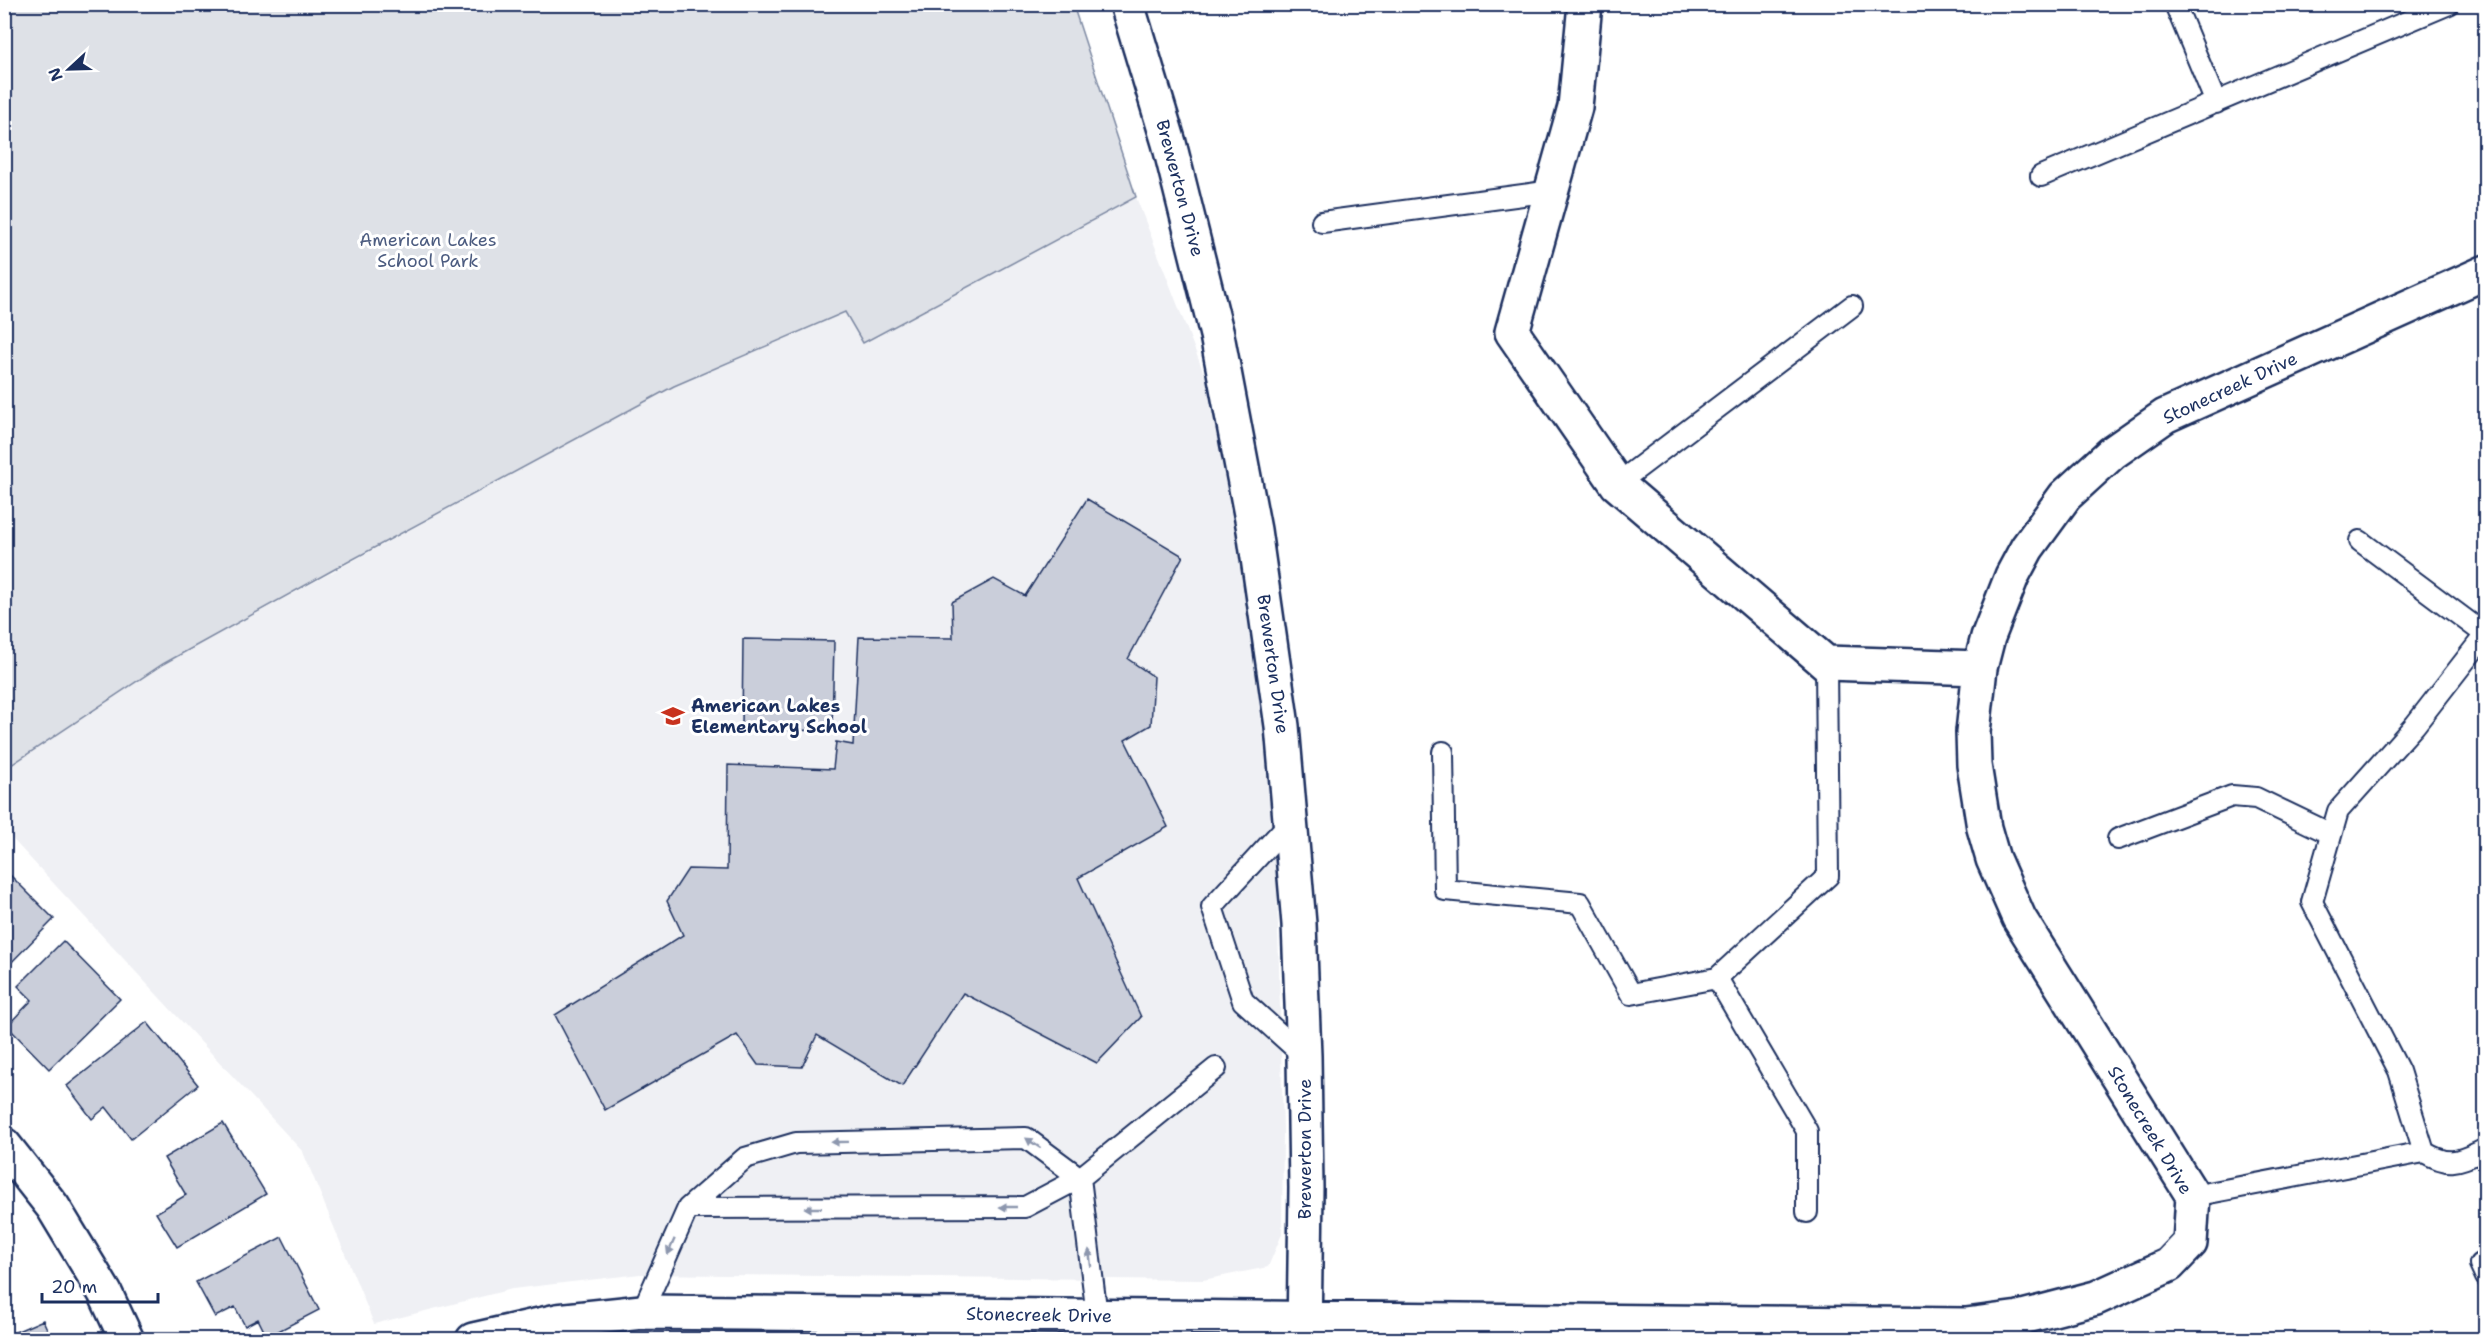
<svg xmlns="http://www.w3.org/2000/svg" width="2490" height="1344" font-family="'Shantell Sans',sans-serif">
  <rect width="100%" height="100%" fill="#fff"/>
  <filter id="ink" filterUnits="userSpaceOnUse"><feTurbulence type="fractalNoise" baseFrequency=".0167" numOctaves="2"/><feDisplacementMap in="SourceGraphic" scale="12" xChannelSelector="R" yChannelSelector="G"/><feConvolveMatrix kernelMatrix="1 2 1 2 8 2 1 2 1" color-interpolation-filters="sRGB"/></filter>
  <g filter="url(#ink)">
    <!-- built -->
    <path fill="#eff0f4" d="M1136,197L1208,384L1254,635L1277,886L1283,1131L1282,1234L1268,1267L1203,1280L640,1274L512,1289L374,1324L303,1152L5,831L4,769L164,664L674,386L845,312L863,343Z"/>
    <!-- green -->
    <path fill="#dee1e7" stroke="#7c88a2" stroke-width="1.5" d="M5,4L1073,5L1136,197L863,343L845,312L674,386L333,570L163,664L5,769Z"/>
    <!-- building -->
    <path fill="#caceda" stroke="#1b2f5e" stroke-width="1.5" d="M1087,499L1183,556L1128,659L1154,677L1151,725L1125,740L1168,827L1078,878L1141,1017L1097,1063L963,993L902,1086L817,1035L802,1067L758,1065L737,1035L605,1110L555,1015L683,935L667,901L688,869L727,870L728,765L833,769L836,742L853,745L859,637L953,638L952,602L994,579L1025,596Z
      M743,639L834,641L832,731L742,729Z
      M4,869L54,919L4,970Z
      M63,941L120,999L49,1069L7,1026L32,1000L18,986Z
      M147,1022L198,1085L131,1139L106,1107L92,1119L67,1086Z
      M223,1123L266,1194L177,1247L156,1213L186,1195L164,1158Z
      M282,1237L319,1310L267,1337L258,1319L245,1326L235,1307L215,1317L196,1282Z
      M43,1320L52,1340H4V1337Z"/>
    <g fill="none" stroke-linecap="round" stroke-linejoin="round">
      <!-- lane casing -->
      <g stroke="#1b2f5e" stroke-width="24">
        <path id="lane" d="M2175,4L2216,103
          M2041,176L2449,4
          M1322,222L1552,191
          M1617,484L1852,306
          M2360,541L2486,635
          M2485,635L2415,725L2338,811L2312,902L2399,1071L2424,1152C2451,1168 2459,1161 2486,1149
          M1443,752L1445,890L1580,903L1631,994L1717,978L1807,1131V1212
          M1290,822L1212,907L1243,1001L1304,1056
          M2118,839L2232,796L2256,798L2331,834
          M1717,978L1828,876L1826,663
          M2193,1196L2424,1152
          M688,1208L1025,1207L1080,1178L1216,1068
          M2480,1264L2486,1277
          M642,1312L688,1208L745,1158L796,1143L1026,1138L1080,1178L1097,1316"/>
      </g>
      <!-- street casing -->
      <g stroke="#1b2f5e" stroke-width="38">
        <path id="street" d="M1127,4L1169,143L1217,335L1254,530L1282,726L1299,924L1304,1056L1306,1188L1304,1340
          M1585,4L1575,107L1512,332L1617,484L1826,663L1980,668
          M4,1145L53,1207L105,1293L127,1340
          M473,1340L557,1321L642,1312L1966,1325L2019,1318L2096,1298L2169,1265L2190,1243L2193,1196L2019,918L1993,859L1984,828L1974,765L1973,732L1980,668L1988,637L2012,576L2027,548L2065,496L2112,453L2165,416L2486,272"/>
      </g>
      <!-- lane -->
      <use href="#lane" stroke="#fff" stroke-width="20"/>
      <!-- street -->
      <use href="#street" stroke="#fff" stroke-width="33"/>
    </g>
    <!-- one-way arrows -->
    <defs><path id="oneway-solid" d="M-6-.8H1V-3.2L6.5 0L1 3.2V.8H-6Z" transform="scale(1.5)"/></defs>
    <g fill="#8d97ae">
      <use href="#oneway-solid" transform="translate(840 1142) rotate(179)"/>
      <use href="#oneway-solid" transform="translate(1033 1143) rotate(-146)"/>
      <use href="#oneway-solid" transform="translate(1008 1207) rotate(180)"/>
      <use href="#oneway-solid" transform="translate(813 1208) rotate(180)"/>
      <use href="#oneway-solid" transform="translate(671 1247) rotate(114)"/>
      <use href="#oneway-solid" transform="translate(1090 1258) rotate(-97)"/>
    </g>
  </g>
  <!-- icons -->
  <defs>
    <g id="school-bare" transform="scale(1.8)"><path d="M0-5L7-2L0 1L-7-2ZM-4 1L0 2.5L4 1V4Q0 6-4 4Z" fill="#c8321e" stroke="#fff" stroke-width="2.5" paint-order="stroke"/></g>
  </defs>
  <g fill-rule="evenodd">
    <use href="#school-bare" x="673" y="716"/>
  </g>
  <g text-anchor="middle" stroke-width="6" stroke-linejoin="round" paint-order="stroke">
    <!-- street labels -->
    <g font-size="18" fill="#1b2f5e" stroke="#fff">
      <text transform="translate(1180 188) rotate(75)" y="6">Brewerton Drive</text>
      <text transform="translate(2230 388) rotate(-25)" y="6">Stonecreek Drive</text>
      <text transform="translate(1273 664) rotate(82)" y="6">Brewerton Drive</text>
      <text transform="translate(2150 1130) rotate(59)" y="6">Stonecreek Drive</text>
      <text transform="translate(1305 1149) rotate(-90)" y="6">Brewerton Drive</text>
      <text transform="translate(1039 1315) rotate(1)" y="6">Stonecreek Drive</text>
    </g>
    <!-- park labels -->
    <g font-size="18" fill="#4c5c80" stroke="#fff">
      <text x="428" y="246">American Lakes<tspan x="428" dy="21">School Park</tspan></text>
    </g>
    <!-- poi labels -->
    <g font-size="18" font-weight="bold" fill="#1b2f5e" stroke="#fff" text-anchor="start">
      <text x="691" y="712">American Lakes<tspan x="691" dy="21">Elementary School</tspan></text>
    </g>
  </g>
  <!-- margin -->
  <rect width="2490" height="1344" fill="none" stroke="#fff" stroke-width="24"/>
  <rect x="12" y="12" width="2466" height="1320" fill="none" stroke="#1b2f5e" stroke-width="2" filter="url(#ink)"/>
  <!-- north arrow -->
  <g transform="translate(69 69) rotate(248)" stroke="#ffffff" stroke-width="4.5" paint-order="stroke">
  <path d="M0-4.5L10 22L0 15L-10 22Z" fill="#1b2f5e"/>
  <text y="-9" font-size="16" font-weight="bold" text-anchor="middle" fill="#1b2f5e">N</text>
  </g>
  <!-- scale -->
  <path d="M42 1293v9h116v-9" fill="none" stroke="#1b2f5e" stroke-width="3"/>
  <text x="51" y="1293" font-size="18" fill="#1b2f5e" stroke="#ffffff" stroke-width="4.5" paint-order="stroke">20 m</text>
</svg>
